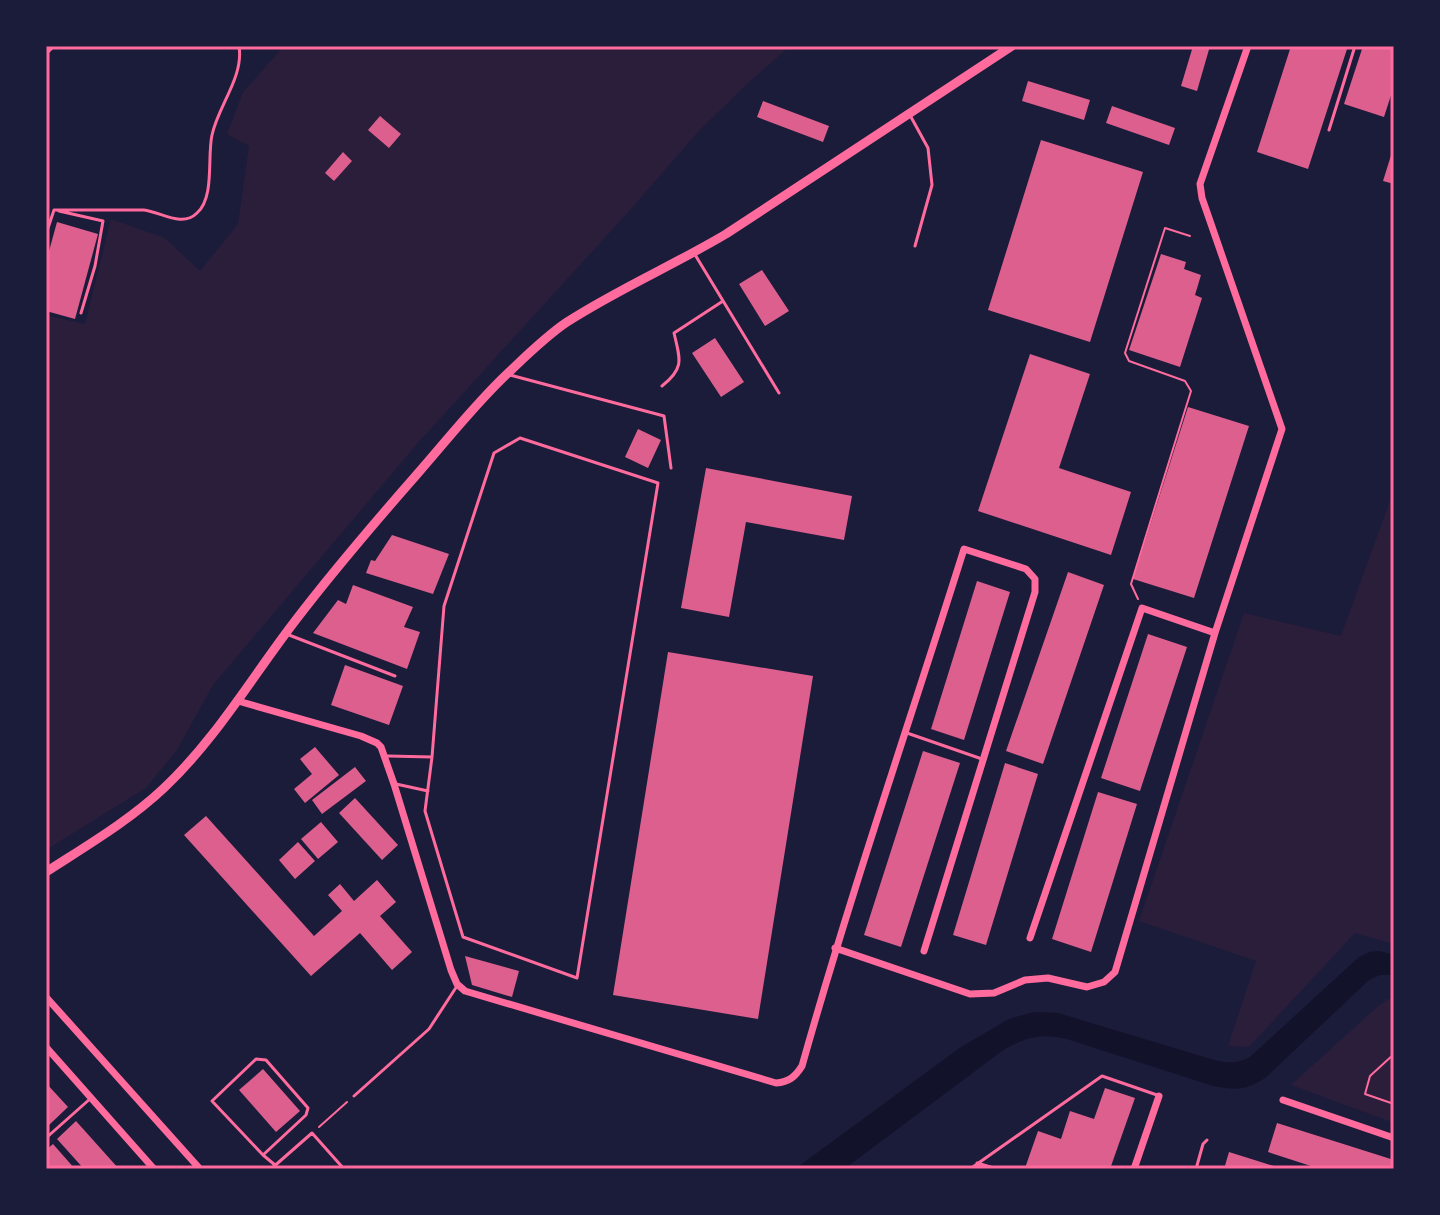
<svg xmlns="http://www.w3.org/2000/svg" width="1440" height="1215" font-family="Ubuntu,sans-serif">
  <rect width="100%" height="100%" fill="#1b1b3a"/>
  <!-- green -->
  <path fill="#2a1e3b" d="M284,46H790L747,84L698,132L631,209L417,444L213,685L177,750L146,788L46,850V315L85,324L111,219L165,238L200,271L238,224L249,146L227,134L243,92Z
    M1394,489V944L1355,933L1249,1047L1228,1046L1256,961L1139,921L1244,613L1341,636Z
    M1394,998V1123L1291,1085L1378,1006L1388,999Z"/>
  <!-- water -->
  <path fill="#12122b" d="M1379,951L1394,955V975H1380L1369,980L1265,1078C1244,1091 1237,1090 1213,1086L1067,1039C1041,1033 1025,1037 1002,1051L844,1169H795L961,1047L1009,1019L1034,1012L1058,1013L1214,1060C1228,1063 1237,1064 1250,1057L1359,957L1369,952Z"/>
  <!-- building -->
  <path fill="#dd5f8e" d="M1193,46H1210L1197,91L1181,86Z
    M1291,46H1348L1308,169L1257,152Z
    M1363,46H1394V86L1384,117L1344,104Z
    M1028,81L1090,100L1084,120L1022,101Z
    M763,101L829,126L823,142L757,117Z
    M1112,106L1175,128L1169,145L1106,123Z
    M380,116L401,134L389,148L368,130Z
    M1041,140L1143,172L1090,342L988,310Z
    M1393,149L1394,150V184L1383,181Z
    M343,152L352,161L334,181L325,173Z
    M57,222L98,234L75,319L46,311V262Z
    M1161,254L1186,262L1184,269L1201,275L1195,295L1202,298L1180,367L1129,350Z
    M762,270L789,311L765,326L739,284Z
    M715,338L744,382L721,397L692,353Z
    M1030,354L1090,374L1059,468L1131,492L1111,555L978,511Z
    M1188,407L1249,426L1194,598L1133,579Z
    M638,429L661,440L648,468L625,457Z
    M706,468L852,496L844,540L746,522L729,617L681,608Z
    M392,535L449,554L433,594L366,573L371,560L375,561Z
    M1068,572L1104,585L1043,764L1006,751Z
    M977,581L1010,592L964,740L931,729Z
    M353,585L413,607L404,627L420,632L407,669L313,633L338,600L346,604Z
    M1148,634L1187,647L1140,791L1101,778Z
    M668,652L813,676L758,1019L613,995Z
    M345,665L403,686L389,725L331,705Z
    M315,747L339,775L305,803L294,789L312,774L300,759Z
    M923,751L960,763L901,947L864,935Z
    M1005,763L1038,774L986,945L953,935Z
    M355,767L366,781L322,814L312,800Z
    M1098,792L1137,804L1091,952L1052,939Z
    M355,798L398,845L382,860L339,813Z
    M206,816L314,936L342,911L328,895L340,884L354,901L377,880L396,902L380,916L412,952L392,970L360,933L311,976L184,835Z
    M321,822L338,842L318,859L301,839Z
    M298,842L315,861L295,879L279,860Z
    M465,956L519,971L512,997L472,985Z
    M263,1069L300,1111L276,1132L239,1090Z
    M46,1083L68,1107L48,1126L46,1124Z
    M1105,1088L1135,1098L1110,1169L1025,1168L1038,1131L1061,1139L1070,1111L1094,1119Z
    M76,1121L119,1169H84L57,1139Z
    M1277,1123L1394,1160V1169H1320L1268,1152Z
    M53,1144L75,1169H46V1150Z
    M1229,1152L1280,1168V1169H1224Z"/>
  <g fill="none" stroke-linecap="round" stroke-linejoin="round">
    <!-- path -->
    <path stroke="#ff6b9d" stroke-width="2" d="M1138,599L1131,584L1191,391L1185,381L1129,361L1125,353L1165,228L1190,236
      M1394,1054L1370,1076L1365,1094L1394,1104
      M319,1127L347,1102"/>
    <!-- service -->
    <path stroke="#ff6b9d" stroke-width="3" d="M46,54L54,46
      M911,117L928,148L932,185L915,246
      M1329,130L1355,46
      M59,211L103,221L95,266L81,313
      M46,234L54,210H144C161,212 182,228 197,213C215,197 207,157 212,135C218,106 244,77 239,46
      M694,253L779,393
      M510,375L664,416L671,468
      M662,386C685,368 680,359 674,333L723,301
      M520,438L658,483L577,978L463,937L425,811L432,757L444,606L494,453Z
      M289,635L395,676
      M907,733L982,759
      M388,756L432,757
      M396,784L428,791
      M354,1096L429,1029L457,986
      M46,1138L91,1098
      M263,1155L306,1115L308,1108L266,1060L256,1059L212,1101L263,1155L275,1165
      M977,1163L997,1169
      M271,1169L312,1133L344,1169
      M970,1169L1102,1076L1157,1095
      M1196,1169L1203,1144L1207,1140"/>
    <!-- minor -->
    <path stroke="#ff6b9d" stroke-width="7" d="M238,701L361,736L377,743L381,747L394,784L451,970L457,984L465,991L776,1083C789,1082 795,1077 802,1066C851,892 910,721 964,549L1026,569L1035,579V592L924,951
      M1030,938L1142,608L1215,633
      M835,948L970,994L994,993L1025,980L1048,978L1087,987L1104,982L1115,972L1215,633L1282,429L1210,221L1202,198L1200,184L1248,46
      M46,997L200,1169
      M46,1047L154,1169
      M1283,1100L1394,1138
      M1134,1169L1159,1096"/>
    <!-- tertiary -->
    <path stroke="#ff6b9d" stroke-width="9" d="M46,872C86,846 129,821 164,788C216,739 252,677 295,621C334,570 376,521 419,472C448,439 475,404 508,373C526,356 546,336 567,322C618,289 674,265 726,234L1012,46"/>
  </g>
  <!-- border -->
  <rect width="1440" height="1215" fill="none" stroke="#1b1b3a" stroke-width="96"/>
  <rect x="48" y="48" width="1344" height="1119" fill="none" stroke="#ff6b9d" stroke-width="3"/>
</svg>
